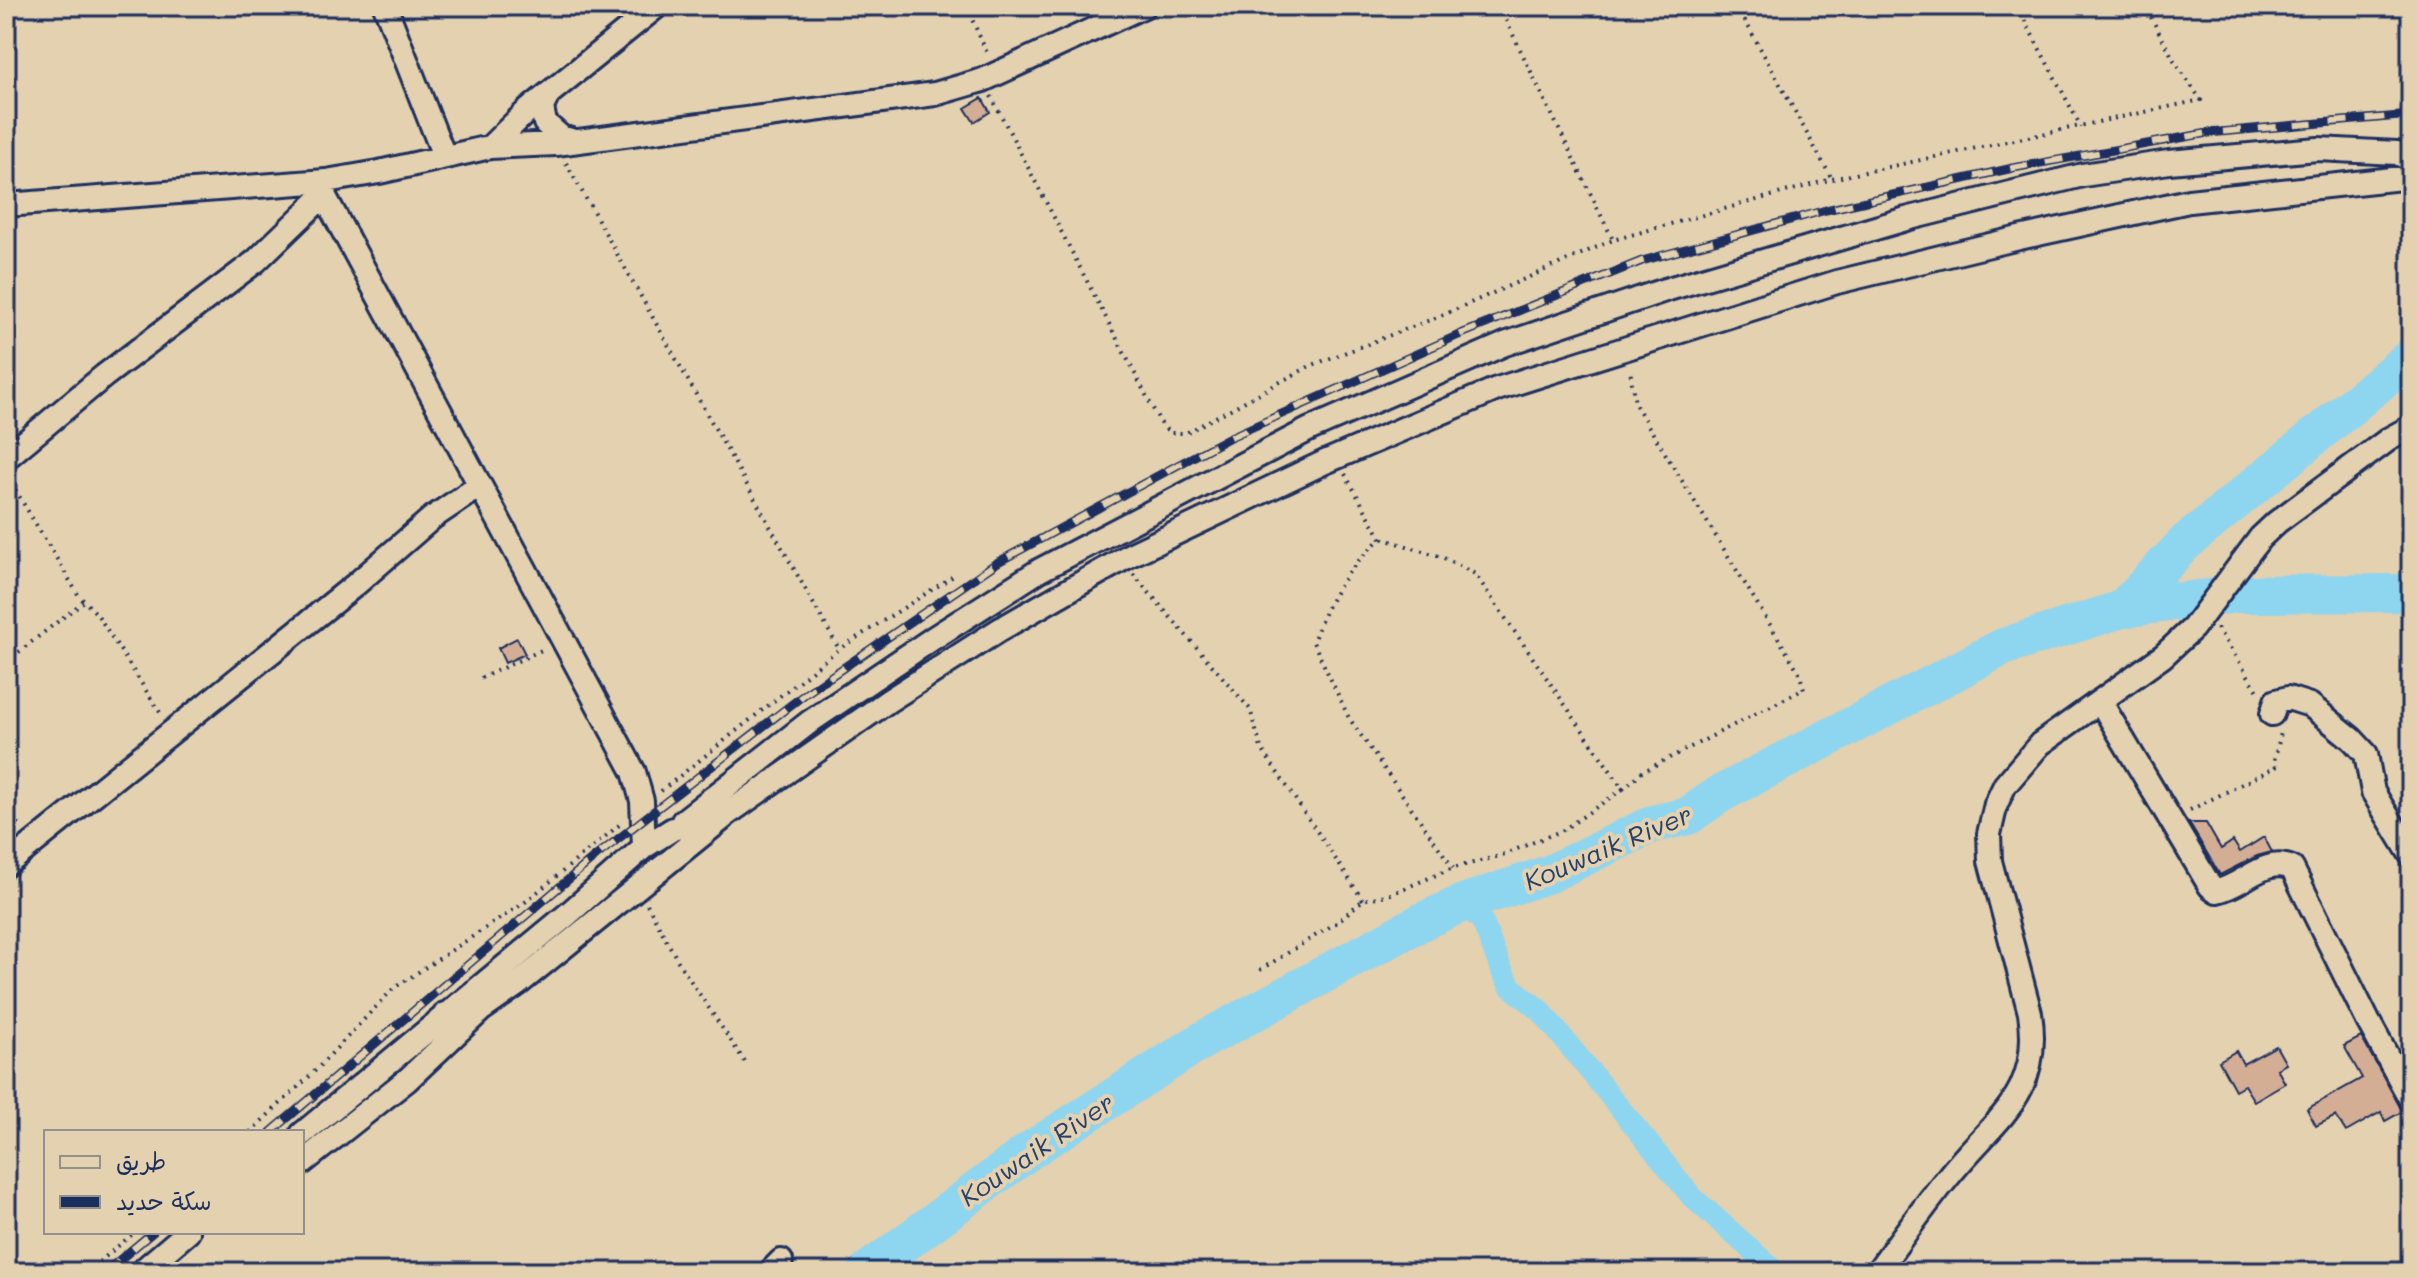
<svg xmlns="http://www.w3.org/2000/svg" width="2417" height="1278" font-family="Mali,'Playpen Sans Arabic',sans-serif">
  <rect width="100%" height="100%" fill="#e4d1af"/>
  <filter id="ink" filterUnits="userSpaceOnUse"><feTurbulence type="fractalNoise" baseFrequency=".0125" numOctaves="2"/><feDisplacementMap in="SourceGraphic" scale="16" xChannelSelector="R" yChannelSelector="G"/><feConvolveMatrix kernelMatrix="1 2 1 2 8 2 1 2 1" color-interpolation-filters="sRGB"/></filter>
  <g filter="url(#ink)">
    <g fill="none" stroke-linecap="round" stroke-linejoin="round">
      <!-- canal -->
      <path stroke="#8ed5f0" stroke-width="22" d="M1463,903L1482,921L1502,971L1511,987L1541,1011L1692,1197L1776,1272"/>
      <!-- river -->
      <path stroke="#8ed5f0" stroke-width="38" d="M2122,609L2185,543L2411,357
        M866,1272L1032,1149L1203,1040L1423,921L1463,903L1549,874L1653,824L1688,816L1720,794L2003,647L2122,609L2237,594L2411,593"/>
    </g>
    <!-- building -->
    <path fill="#d4ad95" stroke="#1b2f5e" stroke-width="2" d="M982,98L990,112L974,122L965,108Z
      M517,638L525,654L505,663L498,648Z
      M2189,823H2206L2221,849L2233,841L2240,852L2264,837L2272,852L2257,856L2220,875Z
      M2361,1037L2403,1111L2385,1121L2381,1112L2346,1132L2336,1116L2316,1126L2307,1109L2362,1078L2344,1046Z
      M2276,1046L2286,1064L2277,1069L2285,1083L2254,1101L2244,1085L2235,1090L2219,1061L2236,1051L2243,1064Z"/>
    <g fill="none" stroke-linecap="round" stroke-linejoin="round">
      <!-- minor casing -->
      <g stroke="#1b2f5e" stroke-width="28">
        <path id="minor" d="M385,6L444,156
          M548,95L542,107L545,123L561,137L574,141
          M490,147L526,112L657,6
          M326,181L324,195L634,772L642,801L644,847L673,829L727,814L888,701L999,630L1130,555L1325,462L1497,389L1837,282L2019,238L2189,201L2411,177
          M6,205L326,181L379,172L490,147L556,144L935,94L983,80L1144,6
          M6,458L104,376L256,261L324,195
          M2100,701L2210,886L2217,891C2243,886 2265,856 2292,868L2368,1021L2411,1100
          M2272,714L2276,701L2288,698L2310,705L2352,739L2366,754L2373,792L2411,855
          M683,821L811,721L932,639L1040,570L1310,429L1505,344L1665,290L1906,219L2083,175L2169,162L2318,149L2397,153L2411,160
          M6,865L355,585L432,518L479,486
          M445,1014L481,1010L518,984L723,818
          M302,1134L567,915L644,847
          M302,1163L407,1080L481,1010
          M141,1272L188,1232
          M770,1272L781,1261
          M1877,1272C1900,1240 1923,1208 1948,1177C1993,1120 2043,1096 2030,1013L1990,861L1989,834L1996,804L2005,785L2040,744L2163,656L2193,628L2260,538L2277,522L2389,439L2411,427"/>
      </g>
      <!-- path -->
      <path stroke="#1b2f5e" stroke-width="4" stroke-dasharray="2 6" stroke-linecap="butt" d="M966,6L988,55
        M1499,6L1613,240L1832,179L2201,100L2175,62L2145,6
        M1737,6L1832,179
        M2017,6L2081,127
        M991,96L1160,422L1169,433H1186L1310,366L1443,315L1613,240
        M566,163L839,649
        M1345,474L1381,538C1346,571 1329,596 1313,642L1349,718L1453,868
        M7,476L79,596L97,614L161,714
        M1133,574L1250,709L1261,748L1363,900
        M2217,628L2258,691
        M6,662L84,601
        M481,678L546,648
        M1623,789L1642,772L1804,689L1799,672L1635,404L1630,369
        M661,791L839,649L955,575
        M6,802L21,828
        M2190,810L2276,767L2274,761L2281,733
        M647,904L680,965L747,1065
        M1260,970L1336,923L1363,900L1391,894L1453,868L1500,856L1563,830L1623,789L1475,574L1442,557L1381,538
        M250,1132L312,1074L394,988L524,903L623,822
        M87,1272L135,1232"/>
      <!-- minor -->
      <use href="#minor" stroke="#e4d1af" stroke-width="22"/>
      <!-- rail casing -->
      <g stroke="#1b2f5e" stroke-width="9">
        <path id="rail" d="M271,1132L596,856L805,694L998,562L1228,438L1461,334L1642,261L1826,210L2013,168L2208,133L2411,115
          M105,1272L153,1232"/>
      </g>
      <!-- rail -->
      <use href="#rail" stroke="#e4d1af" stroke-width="6" stroke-dasharray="18" stroke-linecap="butt"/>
    </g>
  </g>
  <g text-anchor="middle" stroke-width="8" stroke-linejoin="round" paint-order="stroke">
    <!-- water labels -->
    <g font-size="26" font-style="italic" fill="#26406d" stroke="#e4d1af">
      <text transform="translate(1608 848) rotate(-23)" y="9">Kouwaik River</text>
      <text transform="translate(1037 1150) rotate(-34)" y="9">Kouwaik River</text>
    </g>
  </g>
  <!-- margin -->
  <rect width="2417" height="1278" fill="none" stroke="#e4d1af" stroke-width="32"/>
  <rect x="16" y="16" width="2385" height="1246" fill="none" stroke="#1b2f5e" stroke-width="3" filter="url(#ink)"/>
  <!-- legend -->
  <rect x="44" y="1130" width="260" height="104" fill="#e4d1af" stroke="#94908f" stroke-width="2"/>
  <rect x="60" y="1156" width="40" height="12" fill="#e4d1af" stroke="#94908f" stroke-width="2"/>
  <text x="116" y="1170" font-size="24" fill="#1b2f5e">طريق</text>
  <rect x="60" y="1196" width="40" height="12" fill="#1b2f5e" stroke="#94908f" stroke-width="2"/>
  <text x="116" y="1210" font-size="24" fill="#1b2f5e">سكة حديد</text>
</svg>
